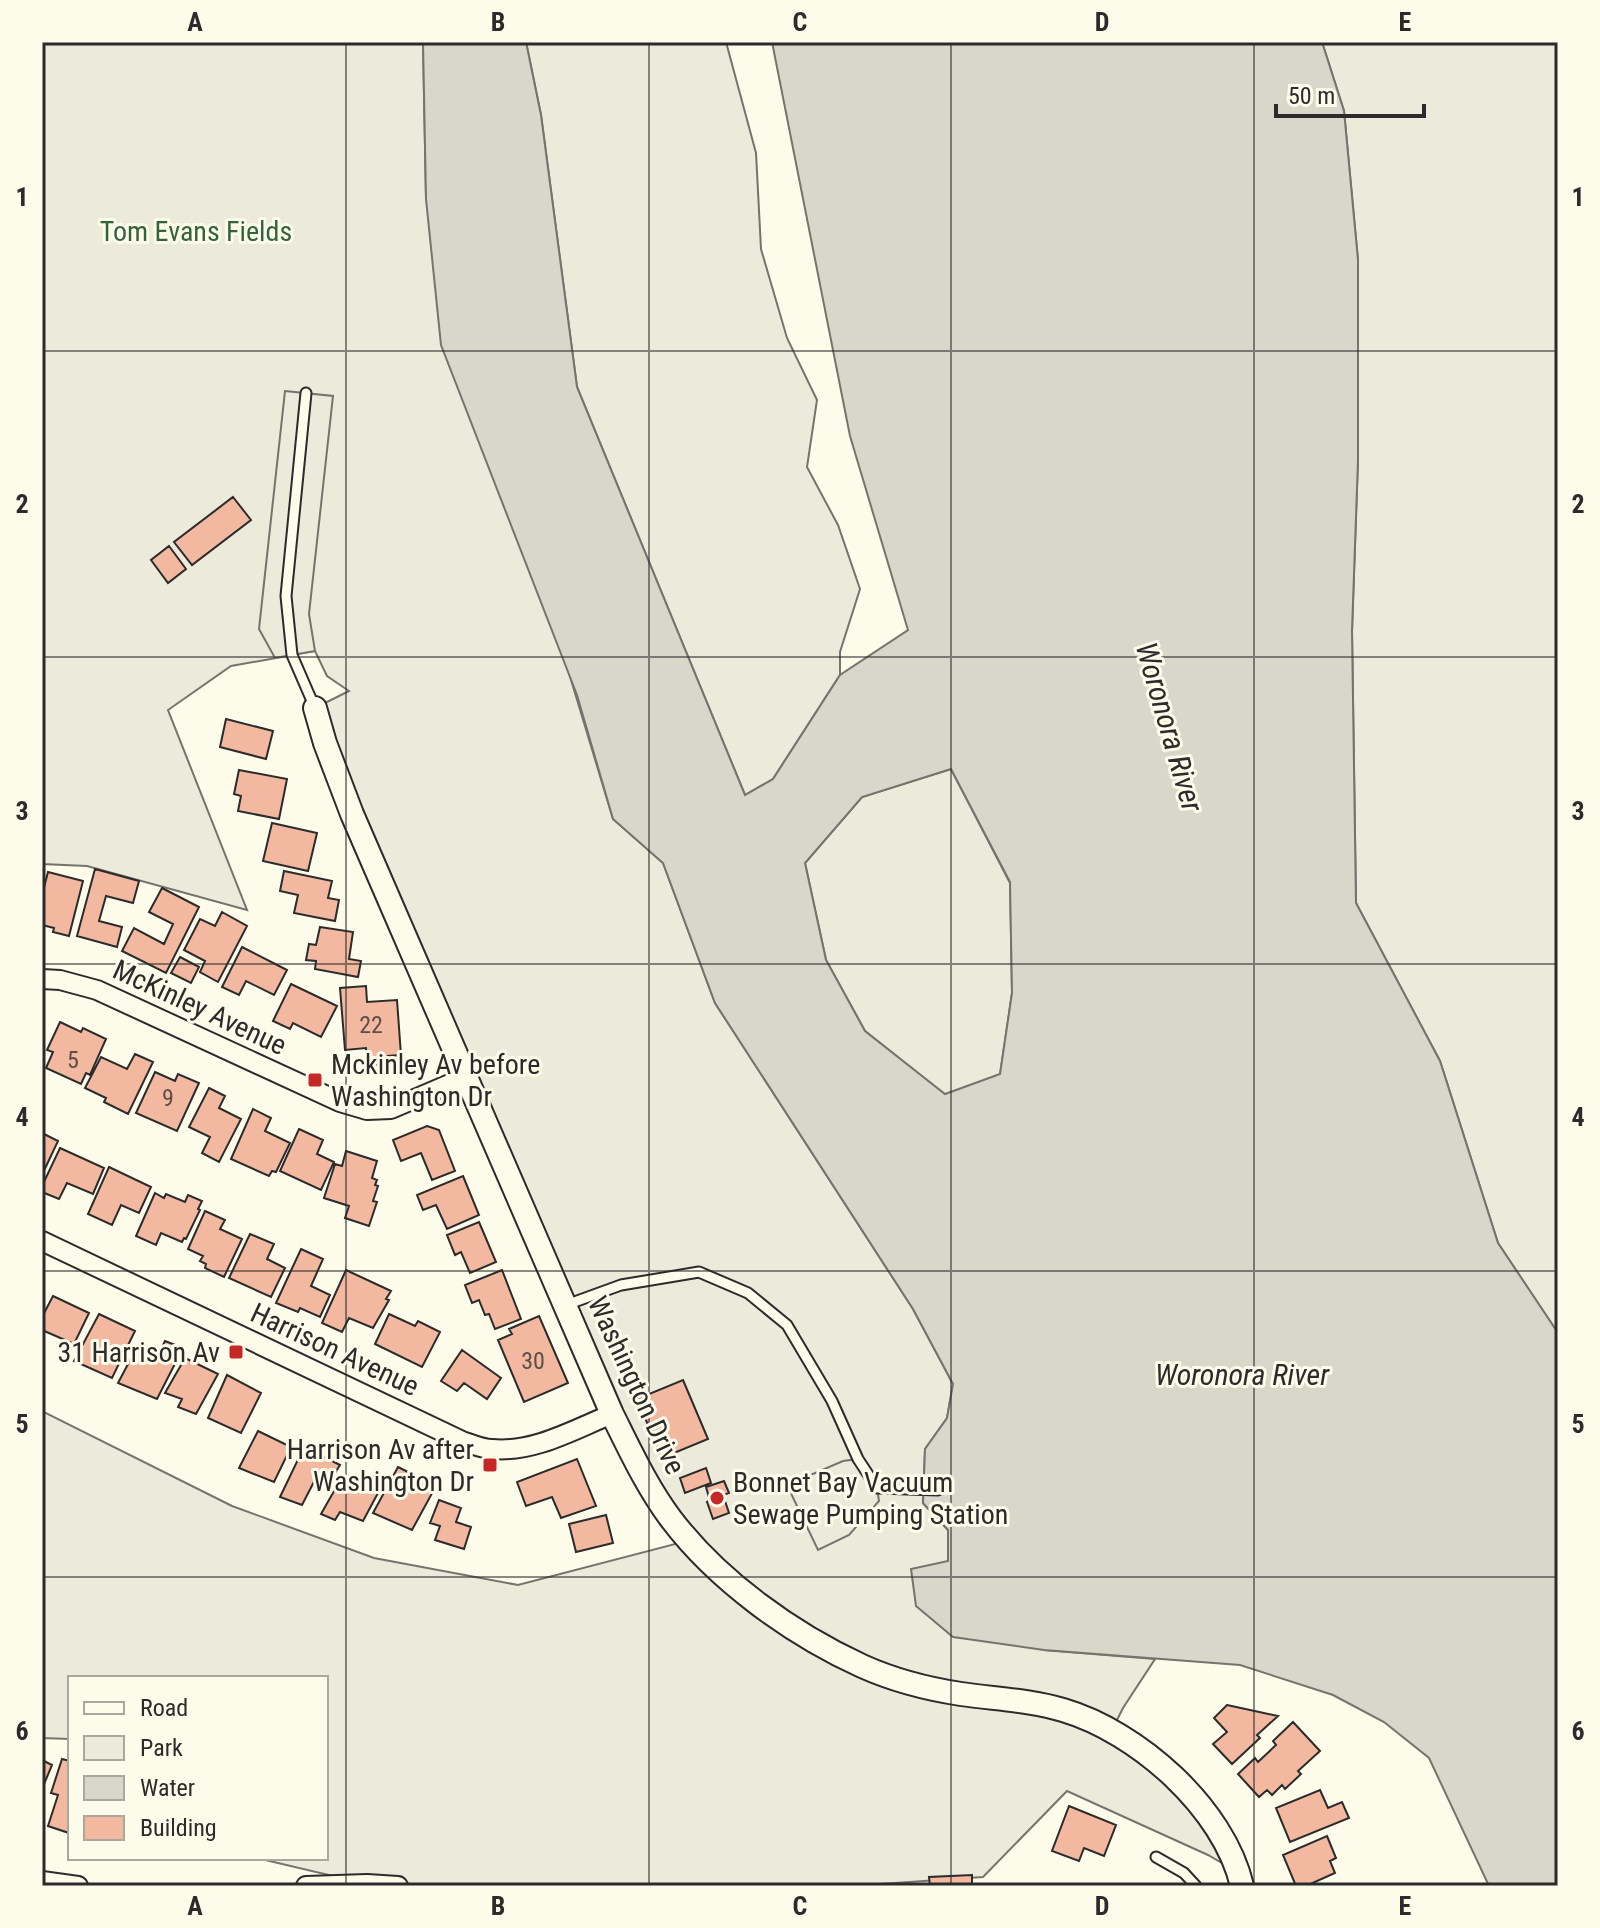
<svg xmlns="http://www.w3.org/2000/svg" width="1600" height="1928" font-family="'Roboto Condensed',sans-serif">
  <rect width="100%" height="100%" fill="#fdfbea"/>
  <!-- green -->
  <path fill="#ecebdb" stroke="#74746e" stroke-width="2" d="M42,42H423L426,199L613,819L663,863L715,1003L913,1309L953,1384L947,1418L925,1449L923,1503L948,1530V1562L1044,1650L1155,1659L1123,1708L1112,1730L1164,1766L1239,1873L1208,1855L1067,1791L983,1877L850,1886H398L367,1884L265,1860V1858H326V1678H70V1739L42,1738V1411L232,1506L374,1558L518,1585L687,1541L655,1495L315,708L349,691L327,676L315,651L231,666L168,710L247,910L87,866L42,864Z
    M526,42H726L756,153L761,249L787,338L817,400L807,467L838,525L860,589L840,652V675L773,779L745,795L577,387L541,115Z
    M1322,42H1558V1333L1498,1243L1440,1061L1356,903L1352,631L1358,460V260L1344,111Z
    M951,769L1010,883L1012,993L1000,1075L945,1095L865,1031L826,960L805,863L862,797Z"/>
  <!-- parking -->
  <path fill="#eceadb" stroke="#74746e" stroke-width="2" d="M285,391L333,396L309,614L315,651L275,658L259,629Z
    M858,1459L877,1488L879,1501L849,1535L818,1550L787,1485L843,1461Z"/>
  <!-- water -->
  <path fill="#d8d7c9" stroke="#74746e" stroke-width="2" fill-rule="evenodd" d="M423,42H526L541,115L577,387L745,795L773,779L840,675L908,630L850,436L772,42H1322L1344,111L1358,260V460L1352,631L1356,903L1440,1061L1498,1243L1558,1333V1886H1489L1429,1758L1384,1722L1333,1695L1240,1665L1044,1650L953,1637L916,1606L911,1569L948,1561V1530L923,1503L925,1449L947,1418L953,1384L913,1309L715,1003L663,863L613,819L577,695L441,345L426,199ZM951,769L1010,882L1012,993L1000,1074L945,1094L865,1031L826,960L805,863L862,797Z"/>
  <!-- building -->
  <path fill="#f2b8a0" stroke="#2b2b2b" stroke-width="2" d="M233,497L251,520L192,565L174,542Z
    M169,546L186,569L168,583L151,560Z
    M226,719L273,731L266,759L220,747Z
    M239,770L287,779L279,819L238,811L241,796L234,794Z
    M272,823L317,833L308,871L263,861Z
    M95,869L139,881L133,903L106,896L99,921L122,927L117,947L77,936Z
    M284,871L332,881L328,898L339,900L335,921L294,913L298,895L280,891Z
    M48,872L83,881L69,936L53,932L54,928L42,925V895Z
    M162,888L199,907L166,973L122,951L134,928L164,944L173,924L149,912Z
    M222,912L247,926L218,982L200,972L205,961L184,950L200,919L215,926Z
    M320,927L353,932L349,959L361,961L358,977L315,969L316,961L306,960L309,944L316,945Z
    M242,947L287,970L274,995L246,981L239,995L222,987Z
    M180,957L199,967L191,983L171,973Z
    M291,984L337,1006L321,1037L293,1023L290,1029L273,1021Z
    M366,986L367,1002L397,1000L401,1055L388,1056L389,1064L367,1065L366,1048L345,1050L340,988Z
    M60,1022L81,1032L83,1028L106,1039L90,1075L86,1073L81,1084L46,1068L53,1052L47,1050Z
    M135,1054L153,1062L128,1114L104,1102L106,1098L85,1088L101,1057L127,1069Z
    M155,1072L175,1081L178,1074L199,1083L177,1131L136,1113Z
    M209,1088L225,1096L219,1108L241,1119L219,1162L202,1153L210,1137L189,1127Z
    M253,1109L271,1118L265,1131L290,1143L276,1172L272,1171L269,1176L231,1159Z
    M427,1126L439,1130L455,1171L432,1180L421,1153L401,1161L393,1140Z
    M299,1129L323,1140L317,1154L334,1162L321,1190L280,1171Z
    M42,1133L58,1141L42,1175Z
    M60,1148L104,1168L93,1194L67,1183L59,1199L42,1192V1186Z
    M346,1151L377,1161L372,1178L377,1180L375,1185L378,1186L373,1201L377,1202L369,1226L345,1218L349,1206L324,1198L335,1164L342,1166Z
    M109,1167L151,1187L139,1213L121,1205L112,1225L88,1214Z
    M463,1176L479,1215L447,1229L436,1205L423,1210L417,1195Z
    M155,1193L164,1198L166,1194L185,1202L188,1195L202,1201L198,1209L200,1210L186,1239L184,1238L182,1242L161,1233L156,1245L136,1236Z
    M205,1211L225,1220L220,1229L242,1239L224,1277L205,1268L206,1264L200,1261L203,1256L188,1249Z
    M479,1222L496,1262L470,1273L461,1252L455,1255L447,1235Z
    M250,1234L274,1244L267,1259L285,1268L271,1297L229,1278Z
    M301,1249L323,1259L311,1286L330,1295L320,1317L300,1308L298,1312L276,1303Z
    M346,1270L391,1291L386,1299L389,1300L373,1328L349,1318L342,1332L322,1323Z
    M502,1270L521,1319L495,1329L489,1314L485,1315L479,1300L472,1303L465,1285Z
    M53,1296L89,1313L74,1344L42,1330V1317Z
    M99,1314L135,1331L112,1378L74,1361Z
    M389,1314L415,1326L418,1321L440,1332L422,1367L375,1344Z
    M539,1316L568,1383L524,1402L498,1340L512,1334L509,1329Z
    M165,1341L183,1348L157,1399L118,1383L137,1347L158,1355Z
    M462,1350L501,1378L487,1399L464,1383L457,1391L441,1381Z
    M185,1358L218,1374L196,1414L178,1407L182,1399L165,1393Z
    M227,1375L261,1393L241,1433L208,1418Z
    M683,1380L708,1439L662,1458L637,1399Z
    M258,1431L291,1447L274,1482L239,1468Z
    M304,1447L340,1465L332,1478L319,1472L302,1505L280,1497Z
    M577,1459L596,1506L561,1518L552,1497L526,1506L517,1482Z
    M398,1467L436,1486L412,1530L373,1513Z
    M706,1468L711,1483L685,1493L680,1478Z
    M342,1477L378,1493L363,1521L340,1512L335,1520L321,1514Z
    M724,1481L729,1493L723,1495L729,1513L713,1519L707,1502L710,1501L706,1487Z
    M439,1500L461,1508L456,1522L471,1527L464,1549L435,1540L440,1526L430,1523Z
    M606,1515L613,1543L576,1552L569,1524Z
    M1227,1705L1278,1716L1257,1735L1260,1738L1232,1764L1213,1744L1227,1732L1214,1718Z
    M1293,1722L1320,1751L1298,1771L1301,1774L1285,1789L1282,1785L1272,1795L1267,1790L1259,1797L1238,1774L1255,1758L1258,1762L1276,1745L1273,1741Z
    M62,1759L70,1761L69,1833L48,1826L58,1795L51,1793Z
    M42,1760L52,1765L42,1789Z
    M1320,1790L1328,1808L1342,1802L1349,1818L1290,1842L1276,1808Z
    M1069,1806L1116,1825L1104,1856L1084,1848L1079,1861L1052,1851Z
    M1327,1836L1336,1858L1330,1861L1335,1873L1306,1886H1296L1283,1855Z
    M972,1875V1886H930L929,1877Z"/>
  <g fill="none" stroke-linecap="round" stroke-linejoin="round">
    <!-- service casing -->
    <g stroke="#2b2b2b" stroke-width="13">
      <path id="service" d="M306,393L286,596L292,655L315,708
        M566,1305L621,1285L699,1272L748,1293L787,1325L832,1401L858,1459L877,1488L938,1490
        M1156,1857L1184,1873L1196,1886"/>
    </g>
    <!-- minor casing -->
    <g stroke="#2b2b2b" stroke-width="22">
      <path id="minor" d="M42,979L60,980L97,990L340,1102L367,1110L391,1109L466,1077
        M42,1241L462,1441C472,1444 482,1449 492,1449C534,1453 575,1429 612,1414
        M42,1881L78,1886
        M306,1886L367,1884L398,1886"/>
    </g>
    <!-- tertiary casing -->
    <g stroke="#2b2b2b" stroke-width="26">
      <path id="tertiary" d="M315,708L325,743L352,814L612,1414C630,1450 647,1487 671,1519C718,1581 792,1634 862,1666C893,1680 928,1689 961,1694C995,1699 1030,1700 1063,1710C1138,1732 1224,1808 1242,1886"/>
    </g>
    <!-- service -->
    <use href="#service" stroke="#fdfbea" stroke-width="9"/>
    <!-- minor -->
    <use href="#minor" stroke="#fdfbea" stroke-width="18"/>
    <!-- tertiary -->
    <use href="#tertiary" stroke="#fdfbea" stroke-width="22"/>
  </g>
  <!-- grid -->
  <path fill="none" stroke="#2b2b2b" stroke-width="2" stroke-opacity="0.55" d="M346,42V1886M649,42V1886M951,42V1886M1254,42V1886M42,351H1558M42,657H1558M42,964H1558M42,1271H1558M42,1577H1558"/>
  <!-- markers -->
  <g fill="#c62828" stroke="#fdfbea" stroke-width="3">
    <rect x="307" y="1072" width="16" height="16" rx="4"/>
    <rect x="228" y="1344" width="16" height="16" rx="4"/>
    <rect x="482" y="1457" width="16" height="16" rx="4"/>
    <circle cx="717" cy="1498" r="8"/>
  </g>
  <g text-anchor="middle" stroke-width="6" stroke-linejoin="round" paint-order="stroke">
    <!-- number labels -->
    <g font-size="24" fill="#5d4e48">
      <text x="371" y="1033">22</text>
      <text x="73" y="1068">5</text>
      <text x="168" y="1106">9</text>
      <text x="533" y="1369">30</text>
    </g>
    <!-- park labels -->
    <g font-size="28" fill="#34623c" stroke="#fdfbea">
      <text x="196" y="241">Tom Evans Fields</text>
    </g>
    <!-- street labels -->
    <g font-size="28" fill="#2b2b2b" stroke="#fdfbea">
      <text transform="translate(200 1007) rotate(25)" y="10">McKinley Avenue</text>
      <text transform="translate(335 1349) rotate(25)" y="10">Harrison Avenue</text>
      <text transform="translate(637 1385) rotate(65)" y="10">Washington Drive</text>
    </g>
    <!-- poi labels -->
    <g font-size="28" fill="#2b2b2b" stroke="#fdfbea" text-anchor="start">
      <text x="331" y="1074">Mckinley Av before<tspan x="331" dy="32">Washington Dr</tspan></text>
      <text x="220" y="1362" text-anchor="end">31 Harrison Av</text>
      <text x="474" y="1459" text-anchor="end">Harrison Av after<tspan x="474" dy="32">Washington Dr</tspan></text>
      <text x="733" y="1492">Bonnet Bay Vacuum<tspan x="733" dy="32">Sewage Pumping Station</tspan></text>
    </g>
    <!-- water labels -->
    <g font-size="30" font-style="italic" fill="#2b2b2b" stroke="#fdfbea">
      <text transform="translate(1169 727) rotate(74)" y="10">Woronora River</text>
      <text x="1242" y="1385">Woronora River</text>
    </g>
  </g>
  <!-- border -->
  <rect width="1600" height="1928" fill="none" stroke="#fdfbea" stroke-width="88"/>
  <!-- legend -->
  <rect x="68" y="1676" width="260" height="184" fill="#fdfbea" stroke="#a9a89e" stroke-width="2"/>
  <rect x="84" y="1702" width="40" height="12" fill="#fdfbea" stroke="#a9a89e" stroke-width="2"/>
  <text x="140" y="1716" font-size="24" fill="#2b2b2b">Road</text>
  <rect x="84" y="1736" width="40" height="24" fill="#ecebdb" stroke="#a9a89e" stroke-width="2"/>
  <text x="140" y="1756" font-size="24" fill="#2b2b2b">Park</text>
  <rect x="84" y="1776" width="40" height="24" fill="#d8d7c9" stroke="#a9a89e" stroke-width="2"/>
  <text x="140" y="1796" font-size="24" fill="#2b2b2b">Water</text>
  <rect x="84" y="1816" width="40" height="24" fill="#f2b8a0" stroke="#a9a89e" stroke-width="2"/>
  <text x="140" y="1836" font-size="24" fill="#2b2b2b">Building</text>
  <!-- scale -->
  <path d="M1276 104v12h148v-12" fill="none" stroke="#2b2b2b" stroke-width="4"/>
  <text x="1288" y="104" font-size="24" fill="#2b2b2b" stroke="#fdfbea" stroke-width="6" paint-order="stroke">50 m</text>
  <rect x="44" y="44" width="1512" height="1840" fill="none" stroke="#2b2b2b" stroke-width="3"/>
  <g font-size="26" text-anchor="middle" font-weight="bold" fill="#2b2b2b">
    <text x="195" y="31">A</text>
    <text x="498" y="31">B</text>
    <text x="800" y="31">C</text>
    <text x="1102" y="31">D</text>
    <text x="1405" y="31">E</text>
    <text x="22" y="206">1</text>
    <text x="1578" y="206">1</text>
    <text x="22" y="513">2</text>
    <text x="1578" y="513">2</text>
    <text x="22" y="820">3</text>
    <text x="1578" y="820">3</text>
    <text x="22" y="1126">4</text>
    <text x="1578" y="1126">4</text>
    <text x="22" y="1433">5</text>
    <text x="1578" y="1433">5</text>
    <text x="22" y="1740">6</text>
    <text x="1578" y="1740">6</text>
    <text x="195" y="1915">A</text>
    <text x="498" y="1915">B</text>
    <text x="800" y="1915">C</text>
    <text x="1102" y="1915">D</text>
    <text x="1405" y="1915">E</text>
  </g>
</svg>
